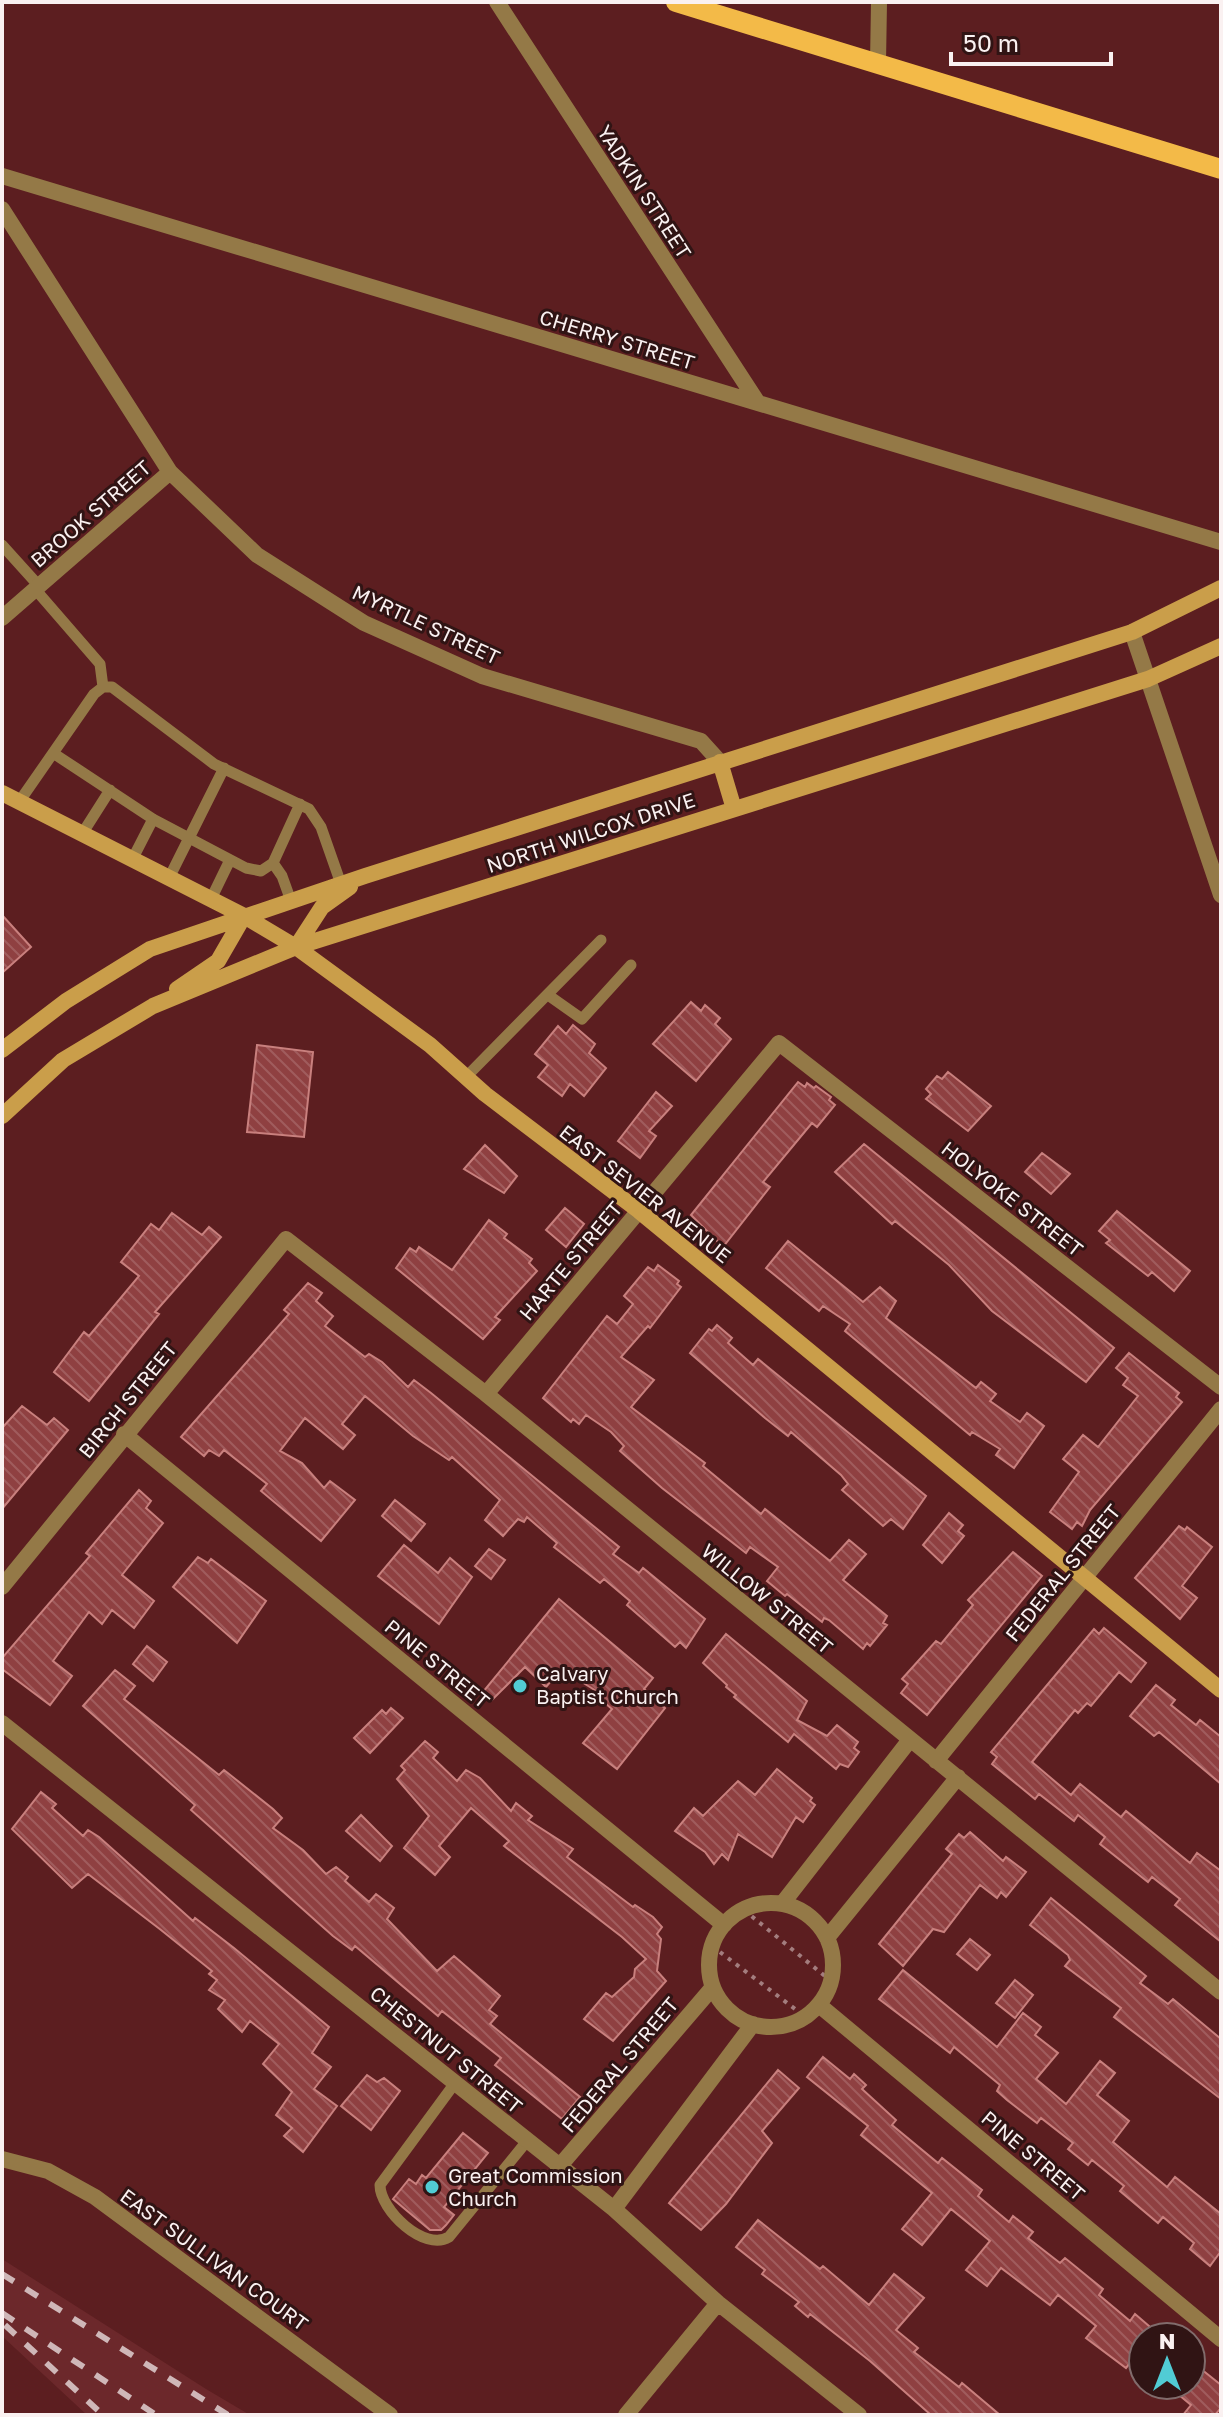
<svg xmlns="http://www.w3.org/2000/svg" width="1223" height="2417" font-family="'Golos Text',sans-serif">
  <defs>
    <pattern id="building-back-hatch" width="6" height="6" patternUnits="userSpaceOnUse" patternTransform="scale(2)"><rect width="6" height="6" fill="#8f4041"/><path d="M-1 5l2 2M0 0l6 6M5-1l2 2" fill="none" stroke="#a05c5d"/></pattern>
  </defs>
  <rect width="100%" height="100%" fill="#5c1e20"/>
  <!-- built -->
  <path fill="#6c282b" d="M2,2259L206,2389L250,2415H87L2,2336Z"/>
  <!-- building -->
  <path fill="url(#building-back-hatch)" stroke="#c9807e" stroke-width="2" d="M2,915L31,947L2,973Z
    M691,1002L701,1011L705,1005L720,1018L715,1024L731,1039L696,1081L653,1044Z
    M573,1025L595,1044L589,1053L606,1068L584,1096L570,1084L562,1096L538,1077L548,1065L535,1054L558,1026L566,1034Z
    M257,1045L313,1052L304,1137L247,1132Z
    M948,1072L991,1106L968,1131L926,1099L931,1094L926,1089L937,1076L942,1079Z
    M798,1082L805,1087L807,1083L814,1088L816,1086L831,1097L829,1100L835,1105L817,1127L812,1123L763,1182L770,1187L723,1247L691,1215Z
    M656,1092L672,1106L649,1131L656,1136L640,1158L618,1141Z
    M864,1144L1114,1348L1086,1382L992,1311L949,1265L895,1221L892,1224L835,1172Z
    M485,1145L517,1176L504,1193L464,1169Z
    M1042,1153L1070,1174L1051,1194L1025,1172Z
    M565,1208L584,1224L566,1247L546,1230Z
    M1117,1211L1190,1271L1174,1291L1152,1272L1148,1276L1106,1243L1110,1240L1099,1231Z
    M172,1213L202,1235L209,1227L221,1237L155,1312L159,1314L89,1401L54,1372L84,1332L89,1336L139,1276L121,1262L151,1224L159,1230Z
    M489,1220L507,1234L504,1238L532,1259L529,1263L537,1271L495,1317L500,1320L483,1339L396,1268L410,1248L416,1252L419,1247L452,1270Z
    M788,1241L863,1302L880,1287L896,1301L886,1318L976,1388L981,1382L996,1394L990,1401L1020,1422L1027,1413L1044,1426L1014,1468L996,1455L1000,1449L972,1432L970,1435L845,1331L850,1324L823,1306L819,1311L766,1268Z
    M658,1265L679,1281L677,1284L681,1287L650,1328L648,1326L621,1357L654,1380L631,1407L705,1463L703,1466L761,1514L765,1509L830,1561L849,1540L866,1554L843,1580L887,1616L883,1623L887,1625L870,1646L867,1643L863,1649L829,1620L824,1618L822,1622L787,1594L785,1596L767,1581L778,1567L750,1547L746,1553L662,1488L620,1451L624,1446L611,1432L586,1415L579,1424L573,1419L571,1422L543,1398L607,1316L617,1324L633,1304L624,1296L648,1267L654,1271Z
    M308,1283L322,1293L316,1301L333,1316L325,1326L365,1357L369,1354L382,1362L408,1387L414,1380L431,1393L619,1547L613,1554L639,1573L643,1568L705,1619L686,1648L680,1642L675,1647L627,1605L630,1601L604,1579L600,1583L554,1547L557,1543L527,1517L524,1522L518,1519L503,1536L485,1520L500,1500L452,1457L449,1460L413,1436L365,1396L342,1424L355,1435L343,1449L305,1418L280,1451L302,1463L324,1488L330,1481L355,1500L321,1541L261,1491L267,1484L224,1450L219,1456L209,1450L204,1456L181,1437L289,1314L284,1310Z
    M717,1325L732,1338L728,1343L753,1365L758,1359L926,1496L903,1529L891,1519L883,1526L842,1490L848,1484L841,1475L791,1432L788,1436L765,1418L690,1353L709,1329L712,1331Z
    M1129,1353L1179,1393L1176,1397L1182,1402L1090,1510L1082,1526L1077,1522L1072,1529L1050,1512L1079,1472L1063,1459L1083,1435L1098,1447L1138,1396L1123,1385L1128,1378L1116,1368Z
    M22,1406L47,1425L54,1418L68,1430L2,1509V1428Z
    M139,1490L151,1501L146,1508L163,1523L122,1575L154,1601L134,1628L112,1610L102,1624L89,1612L53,1661L72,1676L50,1705L2,1669V1658L90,1556L86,1553Z
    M395,1500L425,1524L411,1541L382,1516Z
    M949,1513L963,1525L958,1531L964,1536L942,1563L923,1545Z
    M1179,1526L1185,1530L1187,1527L1212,1547L1182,1586L1197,1598L1180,1619L1135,1578Z
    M404,1545L438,1573L450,1558L472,1577L439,1624L378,1576Z
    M489,1549L505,1560L491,1579L475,1566Z
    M1013,1552L1042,1576L927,1715L901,1693L908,1684L902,1679L936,1641L941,1644L973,1605L968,1600Z
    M198,1557L208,1563L211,1559L266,1601L237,1643L173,1587Z
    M559,1599L653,1678L644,1689L665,1708L617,1769L583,1743L612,1709L599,1698L601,1694L561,1669L546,1687L525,1667L492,1700L483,1692Z
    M1104,1628L1146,1663L1131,1682L1119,1672L1091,1706L1087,1703L1078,1713L1075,1710L1032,1762L1071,1795L1080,1784L1121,1817L1126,1811L1190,1863L1197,1853L1221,1871V1942L1175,1905L1180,1899L1152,1877L1148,1882L1100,1844L1105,1837L1078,1815L1074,1821L1039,1794L1035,1799L992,1764L997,1757L991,1752L1094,1629L1099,1634Z
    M726,1634L807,1701L797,1720L827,1736L837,1725L858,1742L854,1748L859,1752L848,1767L840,1764L836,1769L794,1734L788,1742L734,1697L736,1695L726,1687L727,1685L703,1663Z
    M147,1646L167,1662L153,1681L133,1664Z
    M115,1670L135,1686L124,1699L219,1775L224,1770L273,1809L282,1818L273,1828L303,1850L326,1874L336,1867L348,1877L345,1881L369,1902L376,1894L394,1908L387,1919L437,1971L454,1956L500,1996L489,2010L497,2016L490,2024L580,2097L562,2119L495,2065L501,2058L442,2011L438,2016L355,1946L352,1950L333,1936L191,1810L195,1805L83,1706Z
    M1156,1685L1175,1700L1171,1705L1196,1725L1200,1720L1221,1737V1784L1159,1732L1154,1736L1130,1716Z
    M391,1708L403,1718L370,1753L354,1738L382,1710L386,1714Z
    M425,1741L438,1752L433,1758L457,1781L466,1770L480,1778L511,1811L516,1803L532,1816L528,1820L573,1849L567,1857L633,1907L635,1905L653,1917L662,1927L657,1934L661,1939L657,1971L666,1981L613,2041L584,2019L606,1993L612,1997L634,1977L635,1969L646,1959L622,1937L504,1846L509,1841L471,1808L439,1846L450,1857L435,1875L404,1848L429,1816L397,1779L405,1770L401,1766Z
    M777,1769L812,1798L810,1801L815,1805L803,1822L796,1817L772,1857L738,1834L728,1860L722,1854L714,1864L705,1852L675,1831L694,1808L703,1816L738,1781L755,1795Z
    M41,1792L56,1804L52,1808L83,1836L88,1830L99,1837L193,1921L195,1918L234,1948L329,2027L312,2053L331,2067L314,2089L337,2106L303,2152L284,2136L292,2128L276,2115L292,2092L263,2064L279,2044L250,2021L242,2032L218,2009L225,2000L209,1990L217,1980L209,1974L212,1971L161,1930L88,1874L72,1888L12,1829Z
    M361,1815L392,1846L380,1861L346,1831Z
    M970,1832L1003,1861L1006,1857L1026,1872L1006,1897L1001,1892L997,1898L980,1885L944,1932L933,1929L903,1966L879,1944L952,1854L946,1849L959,1834L964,1838Z
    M1051,1898L1146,1976L1140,1983L1168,2004L1173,1999L1221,2039V2099L1114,2017L1121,2008L1065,1966L1070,1960L1068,1955L1030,1925Z
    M970,1939L990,1955L977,1970L957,1954Z
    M903,1970L997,2047L1023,2013L1041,2027L1035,2035L1058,2053L1036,2079L1066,2104L1100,2061L1115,2073L1097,2095L1129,2121L1113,2142L1167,2187L1175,2177L1221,2214V2251L1210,2266L1190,2249L1194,2243L1163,2217L1158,2223L1120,2191L1124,2186L1092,2160L1088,2165L1068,2149L1073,2143L1041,2118L1037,2123L1007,2100L997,2091L1000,2085L954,2047L950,2053L879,1999Z
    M1015,1980L1033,1995L1015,2018L996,2003Z
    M823,2057L850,2079L854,2074L866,2085L862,2089L896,2120L892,2125L938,2163L942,2158L982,2190L978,2196L1009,2222L1013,2216L1033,2232L1028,2238L1060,2263L1065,2258L1103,2289L1099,2295L1130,2321L1135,2314L1156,2332L1151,2337H1143V2347L1126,2368L1086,2338L1096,2326L1058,2295L1050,2305L1001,2268L987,2286L966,2270L990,2241L951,2209L922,2245L902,2229L932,2193L861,2135L868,2126L807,2077Z
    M778,2070L799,2088L762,2131L772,2143L726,2204L701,2230L669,2203Z
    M367,2075L377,2082L384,2078L400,2091L371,2130L341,2106Z
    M463,2133L488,2153L444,2207L454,2215L446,2225L441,2230H430L393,2199L409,2179L416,2184L422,2175L426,2178Z
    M758,2220L820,2269L823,2266L869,2305L894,2274L924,2298L896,2330L918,2348L914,2352L959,2387L962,2383L1000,2415H931L870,2361L810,2314L808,2317L795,2306L799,2302L762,2274L765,2270L736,2247Z
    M1191,2361L1221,2385V2408L1215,2415H1183L1191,2405L1167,2385H1191Z"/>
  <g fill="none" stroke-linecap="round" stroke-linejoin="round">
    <!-- path -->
    <path stroke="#a37d7e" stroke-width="4" stroke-dasharray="4 6" stroke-linecap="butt" d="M744,1910L831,1981
      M712,1946L803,2015"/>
    <!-- lane -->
    <path stroke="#947947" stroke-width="11" d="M2,545L39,586
      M35,589L100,664L103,687
      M53,753L153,819L246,868L261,871L273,863L300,804
      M19,802L94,694L103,687H112L214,764L309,809L321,827L341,884
      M82,834L110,790
      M132,860L153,819
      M273,863L282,876L291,901
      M169,878L224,768
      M211,899L229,862
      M548,995L582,1019L631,965
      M466,1077L601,940
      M455,2083L380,2185C380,2210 424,2252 449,2237L527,2141"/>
    <!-- street -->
    <path stroke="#947947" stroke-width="16" d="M497,2L758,403
      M878,63L879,2
      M2,176L1221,542
      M2,209L170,472L257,555L364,623L482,676L701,741L720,762
      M2,618L170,472
      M1132,632L1221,895
      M486,1394L779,1043L1221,1387
      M124,1434L724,1925
      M2,1587L286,1239L486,1394L1221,1992
      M2,1723L614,2209L718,2303L859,2415
      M936,1761L1221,1409
      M709 1965a62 62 0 1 1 124 0a62 62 0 1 1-124 0Z
      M782,1904L909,1741
      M827,1938L958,1777
      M819,2005L1221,2339
      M2,2159L48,2171L95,2197L390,2415
      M558,2168L713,1987
      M614,2209L753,2024
      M626,2415L718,2303"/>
    <!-- secondary -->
    <path stroke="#ca9e4a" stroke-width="16" d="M720,762L734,809
      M2,793L244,916L296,947L430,1045L485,1094L639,1211L1221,1690
      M296,947L322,907L350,887
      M177,989L218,961L244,916
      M2,1050L66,1001L150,949L365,876L1132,632L1221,588
      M2,1116L63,1060L153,1006L296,947L1148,679L1221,646"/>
    <!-- primary -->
    <path stroke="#f3ba48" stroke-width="20" d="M676,2L1221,169"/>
    <!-- rail -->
    <path stroke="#cfb7b8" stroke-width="6" stroke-dasharray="14 14" stroke-linecap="butt" d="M2,2274L228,2415
      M2,2313L156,2415
      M5,2325L103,2415"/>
  </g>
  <!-- markers -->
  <g fill="#51ccd4" stroke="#301414" stroke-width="3">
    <circle cx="520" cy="1686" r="8"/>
    <circle cx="432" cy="2187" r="8"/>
  </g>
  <g text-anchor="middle" stroke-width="6" stroke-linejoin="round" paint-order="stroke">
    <!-- street labels -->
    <g font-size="20" fill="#faf1f1" stroke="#301414">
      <text transform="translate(644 192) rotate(57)" y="7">YADKIN STREET</text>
      <text transform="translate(617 340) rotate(17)" y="7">CHERRY STREET</text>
      <text transform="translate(91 514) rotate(-41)" y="7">BROOK STREET</text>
      <text transform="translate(426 625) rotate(25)" y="7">MYRTLE STREET</text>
      <text transform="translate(591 833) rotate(-18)" y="7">NORTH WILCOX DRIVE</text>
      <text transform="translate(645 1194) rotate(38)" y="7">EAST SEVIER AVENUE</text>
      <text transform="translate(1012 1199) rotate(38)" y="7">HOLYOKE STREET</text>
      <text transform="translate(571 1261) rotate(-50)" y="7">HARTE STREET</text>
      <text transform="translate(128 1400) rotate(-51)" y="7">BIRCH STREET</text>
      <text transform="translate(1063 1573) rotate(-51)" y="7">FEDERAL STREET</text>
      <text transform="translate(767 1599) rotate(39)" y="7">WILLOW STREET</text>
      <text transform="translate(437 1664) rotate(39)" y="7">PINE STREET</text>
      <text transform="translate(446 2050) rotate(39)" y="7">CHESTNUT STREET</text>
      <text transform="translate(620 2065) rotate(-50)" y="7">FEDERAL STREET</text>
      <text transform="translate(1033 2156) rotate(40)" y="7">PINE STREET</text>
      <text transform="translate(214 2260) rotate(36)" y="7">EAST SULLIVAN COURT</text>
    </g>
    <!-- poi labels -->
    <g font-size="20" fill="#faf1f1" stroke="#301414" text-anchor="start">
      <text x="536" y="1681">Calvary<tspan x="536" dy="23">Baptist Church</tspan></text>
      <text x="448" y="2183">Great Commission<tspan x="448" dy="23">Church</tspan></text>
    </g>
  </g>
  <!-- border -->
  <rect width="1223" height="2417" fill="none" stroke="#faf1f1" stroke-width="8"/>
  <!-- north arrow -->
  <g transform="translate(1167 2361)"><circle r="38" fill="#301414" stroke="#816c6c" stroke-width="2"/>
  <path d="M0-6L14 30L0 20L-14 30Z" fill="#51ccd4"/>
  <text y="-12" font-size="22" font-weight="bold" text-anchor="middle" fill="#faf1f1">N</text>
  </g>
  <!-- scale -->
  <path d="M951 52v12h160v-12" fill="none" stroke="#faf1f1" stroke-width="4"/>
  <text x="963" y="52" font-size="24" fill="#faf1f1" stroke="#301414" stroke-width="6" paint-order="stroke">50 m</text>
</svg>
